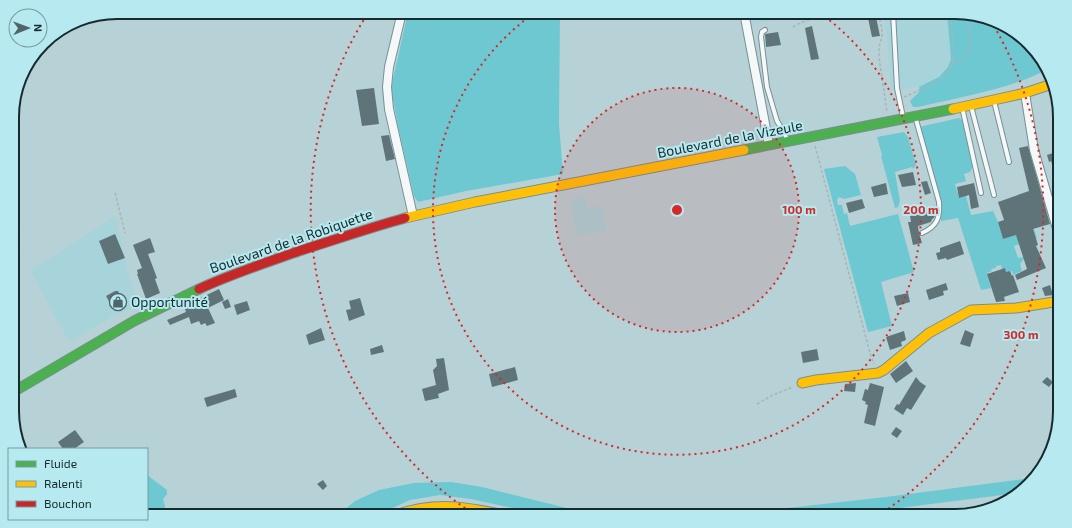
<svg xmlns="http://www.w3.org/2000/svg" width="1072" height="528" font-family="'Exo 2',sans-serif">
  <rect width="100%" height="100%" fill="#b6d2d6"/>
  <!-- built -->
  <path fill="#a6d4da" d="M750,12H821L752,24Z
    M883,12H947L951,59L948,67L939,77L919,87L891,91L888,48Z
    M585,196L587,208L602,206L606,231L576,236L571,199Z
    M115,216L123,249L122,250L125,258L127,270L138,304L119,314L115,315L73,339L74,341L71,343L69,341L30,270L53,257Z"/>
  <!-- green -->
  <path fill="#6dc8d2" d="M408,12H560L559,124L563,174L466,191L418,202L414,196L398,126L391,88Z
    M947,12H955L1001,23L1042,58L1046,70C1008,90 960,97 918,107H913L910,101L920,91L919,87L939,77L948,67L951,59Z
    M959,118L962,120L973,166L970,172L964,174L966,181L955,184L959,198L966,196L971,215L993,211L998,222L1003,239L1034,229L1037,238L1014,246L1018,258L1023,257L1024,259L1020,264L1022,271L1013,275L1012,271L1006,272L1005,268L1002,269L1001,265L996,266V268L991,269L992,271L987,273L991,288L981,290L958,218L941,221L940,201L919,127Z
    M904,132L908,137L916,165L913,169L912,167L895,172L900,201L898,207L895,208L881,156L882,155L877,137Z
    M845,166L855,174L861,195L844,199L839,197L837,200L838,205H842L844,214L847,213L850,226L898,214L914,272L881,282L892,326L868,332L824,169Z
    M147,475L167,490V494L163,499L165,506L164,509L154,514L147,513Z
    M1031,478L1018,493L836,516H550L471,499L440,495L410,500L375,516H337L355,501L379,490L414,483L451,482L482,487L583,512L632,511L663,515L734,513L797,507L886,497Z
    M431,511L484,516H408Z"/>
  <!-- building -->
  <path fill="#5f7478" d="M876,17L880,36L872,37L868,18Z
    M812,26L819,59L811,60L805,28Z
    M778,32L781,45L766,47L765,34Z
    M374,88L379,124L362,126L356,90Z
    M389,135L395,159L386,161L381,136Z
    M1028,146L1050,224L1033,229L1038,245L1036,246L1046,268L1017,280L1015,275L1027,269L1016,235L1003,239L998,222L1004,220L998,202L1029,191L1019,148Z
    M1059,151V181L1058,182L1051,161L1049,162L1047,155Z
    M913,172L916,185L902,187L898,175Z
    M927,181L931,193L925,195L921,182Z
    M886,183L888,194L874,197L871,187Z
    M974,183L979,207L971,209L969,195L959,198L957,187Z
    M862,199L865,208L849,213L846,203Z
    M933,207L935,215L934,218L932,219L931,222L918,226L919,233L922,243L913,245L908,222H911L910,216L922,213L921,211L925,210V208Z
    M115,234L125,258L108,264L99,241Z
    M150,238L155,252L148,254L157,278L155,279L160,293L146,299L137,274H138L137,270L142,268L133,245Z
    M960,241L964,254L947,260L946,258L938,260L936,253L940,252V248Z
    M1005,268L1006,272L1010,271L1012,276L1013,275L1019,292L1004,297L1005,301L996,302L987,274Z
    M946,283L948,290L943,291L944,295L929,300L926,290Z
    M1050,285L1053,295L1045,296L1042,288Z
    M219,289L224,300L208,308L215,323L207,326L205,323L201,325L199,321L191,324L189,317L170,325L167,320L186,312L184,306Z
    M115,291H118L125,304L116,309L113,304L111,305L106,296Z
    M908,293L910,302L897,306L894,296Z
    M360,298L365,315L349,321L346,310L351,309L349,301Z
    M228,299L231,307L225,309L222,302Z
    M247,301L250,310L237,315L234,305Z
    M321,328L325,340L309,345L306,335Z
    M965,330L974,334L970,347L960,344Z
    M904,331L906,340L901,342L902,346L890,350L886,337Z
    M382,345L384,352L371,355L370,349Z
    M817,349L819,360L803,363L801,352Z
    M444,358L449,390L438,394L439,398L425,401L422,389L436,385L433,370L437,366L436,359Z
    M906,361L913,371L896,383L890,374Z
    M515,367L518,380L492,387L489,374Z
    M916,377L920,382L926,386L911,410L907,408L903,415L894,409L897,404L899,405Z
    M1047,377L1053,382L1049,387L1042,382Z
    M856,383L855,392L844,391L845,384Z
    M870,383L884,387L875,426L864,423L868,405L865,404L866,402L862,400L865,389L868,390Z
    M235,389L237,397L207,407L204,398Z
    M896,427L902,431L897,438L891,434Z
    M75,430L84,442L74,449H63L58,442Z
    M323,480L327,486L323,490L317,484Z"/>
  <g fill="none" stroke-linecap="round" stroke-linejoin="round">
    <!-- lane casing -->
    <g stroke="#7a8f92" stroke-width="6">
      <path id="lane" d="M893,12L897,88L903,117
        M765,30L762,32L761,37L767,87L777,121L785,134L787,141
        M994,101L1009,162
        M971,106L994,195
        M962,107L981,193
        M915,116L939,202C940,217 938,226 922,233"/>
    </g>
    <!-- street casing -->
    <g stroke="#7a8f92" stroke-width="10">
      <path id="street" d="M402,12L389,67L387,87L389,109L413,216
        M744,12L769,145
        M1025,93L1034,150L1060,239"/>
    </g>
    <!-- fast casing -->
    <g stroke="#7a8f92" stroke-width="11">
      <path id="fast" d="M744,150L953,109
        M13,392L134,321L199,289
        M954,516L966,514"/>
    </g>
    <!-- slow casing -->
    <g stroke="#7a8f92" stroke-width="11">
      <path id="slow" d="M953,109L1025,93L1052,84
        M405,218L475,202L744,150
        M802,383L816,380L878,373L884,370L929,333L971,310L1016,308L1060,301
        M393,516C435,500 468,507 510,516"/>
    </g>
    <!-- jam casing -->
    <g stroke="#7a8f92" stroke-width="11">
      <path id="jam" d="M199,289C231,274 265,263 299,251C334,240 369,228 405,218"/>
    </g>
    <!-- path -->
    <path stroke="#aab4b6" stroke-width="1.5" stroke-dasharray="3 2" stroke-linecap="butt" d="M873,12L879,17L882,28V37L879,47V57L887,112
      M793,27C809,17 828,15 847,12
      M953,63C960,61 966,58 969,51V15
      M904,97C919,90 946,81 952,65C956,53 951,25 950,12
      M815,146L870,353L874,364
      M115,193L125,233
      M757,404L773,395L793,387"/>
    <!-- lane -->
    <use href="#lane" stroke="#f4f8f9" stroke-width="4"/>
    <!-- street -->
    <use href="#street" stroke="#f4f8f9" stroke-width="8"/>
    <!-- fast -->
    <use href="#fast" stroke="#4caf50" stroke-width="9"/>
    <!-- slow -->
    <use href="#slow" stroke="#ffc107" stroke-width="9"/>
    <!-- jam -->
    <use href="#jam" stroke="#c62828" stroke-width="9"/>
  </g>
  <!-- distance rings -->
  <circle cx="677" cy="210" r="122" fill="#d62828" fill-opacity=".12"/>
  <g fill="none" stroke="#d62828" stroke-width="2" stroke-dasharray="2 4">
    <circle cx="677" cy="210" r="122"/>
    <path d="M820 13A244 244 0 1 1 534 13"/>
    <path d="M475 515A366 366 0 0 1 368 13M991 21A366 366 0 0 1 879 515"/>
  </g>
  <!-- icons -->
  <defs>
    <g id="shop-ring" transform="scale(0.9)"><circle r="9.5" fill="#b6e9f0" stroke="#4f6569" stroke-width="1.5"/><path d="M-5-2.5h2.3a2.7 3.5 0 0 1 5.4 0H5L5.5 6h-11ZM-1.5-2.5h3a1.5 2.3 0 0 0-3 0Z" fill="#4f6569"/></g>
  </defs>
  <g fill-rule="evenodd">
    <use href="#shop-ring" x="118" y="302"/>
  </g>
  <g text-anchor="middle" stroke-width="4" stroke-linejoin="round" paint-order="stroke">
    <!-- street labels -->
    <g font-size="14" fill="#172b2e" stroke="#b6e9f0">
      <text transform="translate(730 139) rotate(-11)" y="5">Boulevard de la Vizeule</text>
      <text transform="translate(291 241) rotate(-19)" y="5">Boulevard de la Robiquette</text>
    </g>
    <!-- poi labels -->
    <g font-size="14" fill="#172b2e" stroke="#b6e9f0" text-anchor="start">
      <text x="131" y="307">Opportunité</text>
    </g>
  </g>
  <!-- crop -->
  <path d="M0 0H1072V528H0ZM117 19H955A98 98 0 0 1 1053 117V411A98 98 0 0 1 955 509H117A98 98 0 0 1 19 411V117A98 98 0 0 1 117 19Z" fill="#b6e9f0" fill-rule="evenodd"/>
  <path fill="none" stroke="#172b2e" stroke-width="2" d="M117 19H955A98 98 0 0 1 1053 117V411A98 98 0 0 1 955 509H117A98 98 0 0 1 19 411V117A98 98 0 0 1 117 19Z"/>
  <circle cx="677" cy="210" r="6" fill="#d62828" stroke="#b6e9f0" stroke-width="2"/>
  <g font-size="12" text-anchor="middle" font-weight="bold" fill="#d62828" stroke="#b6e9f0" stroke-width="4" stroke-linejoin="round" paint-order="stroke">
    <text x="799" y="214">100 m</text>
    <text x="921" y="214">200 m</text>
    <text x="1021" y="339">300 m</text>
  </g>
  <!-- legend -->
  <rect x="8" y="448" width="140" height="72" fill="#b6e9f0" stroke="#769da2"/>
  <rect x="16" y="461" width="20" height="6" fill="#4caf50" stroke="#769da2"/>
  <text x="44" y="468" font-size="12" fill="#172b2e">Fluide</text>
  <rect x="16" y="481" width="20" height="6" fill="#ffc107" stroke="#769da2"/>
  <text x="44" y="488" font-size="12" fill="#172b2e">Ralenti</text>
  <rect x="16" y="501" width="20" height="6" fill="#c62828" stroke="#769da2"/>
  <text x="44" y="508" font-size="12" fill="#172b2e">Bouchon</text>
  <!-- north arrow -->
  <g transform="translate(28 28) rotate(89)"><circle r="19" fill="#b6e9f0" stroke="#769da2"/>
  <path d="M0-3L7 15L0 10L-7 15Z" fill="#4f6569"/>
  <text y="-6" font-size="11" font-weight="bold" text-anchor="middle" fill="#172b2e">N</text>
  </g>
</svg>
